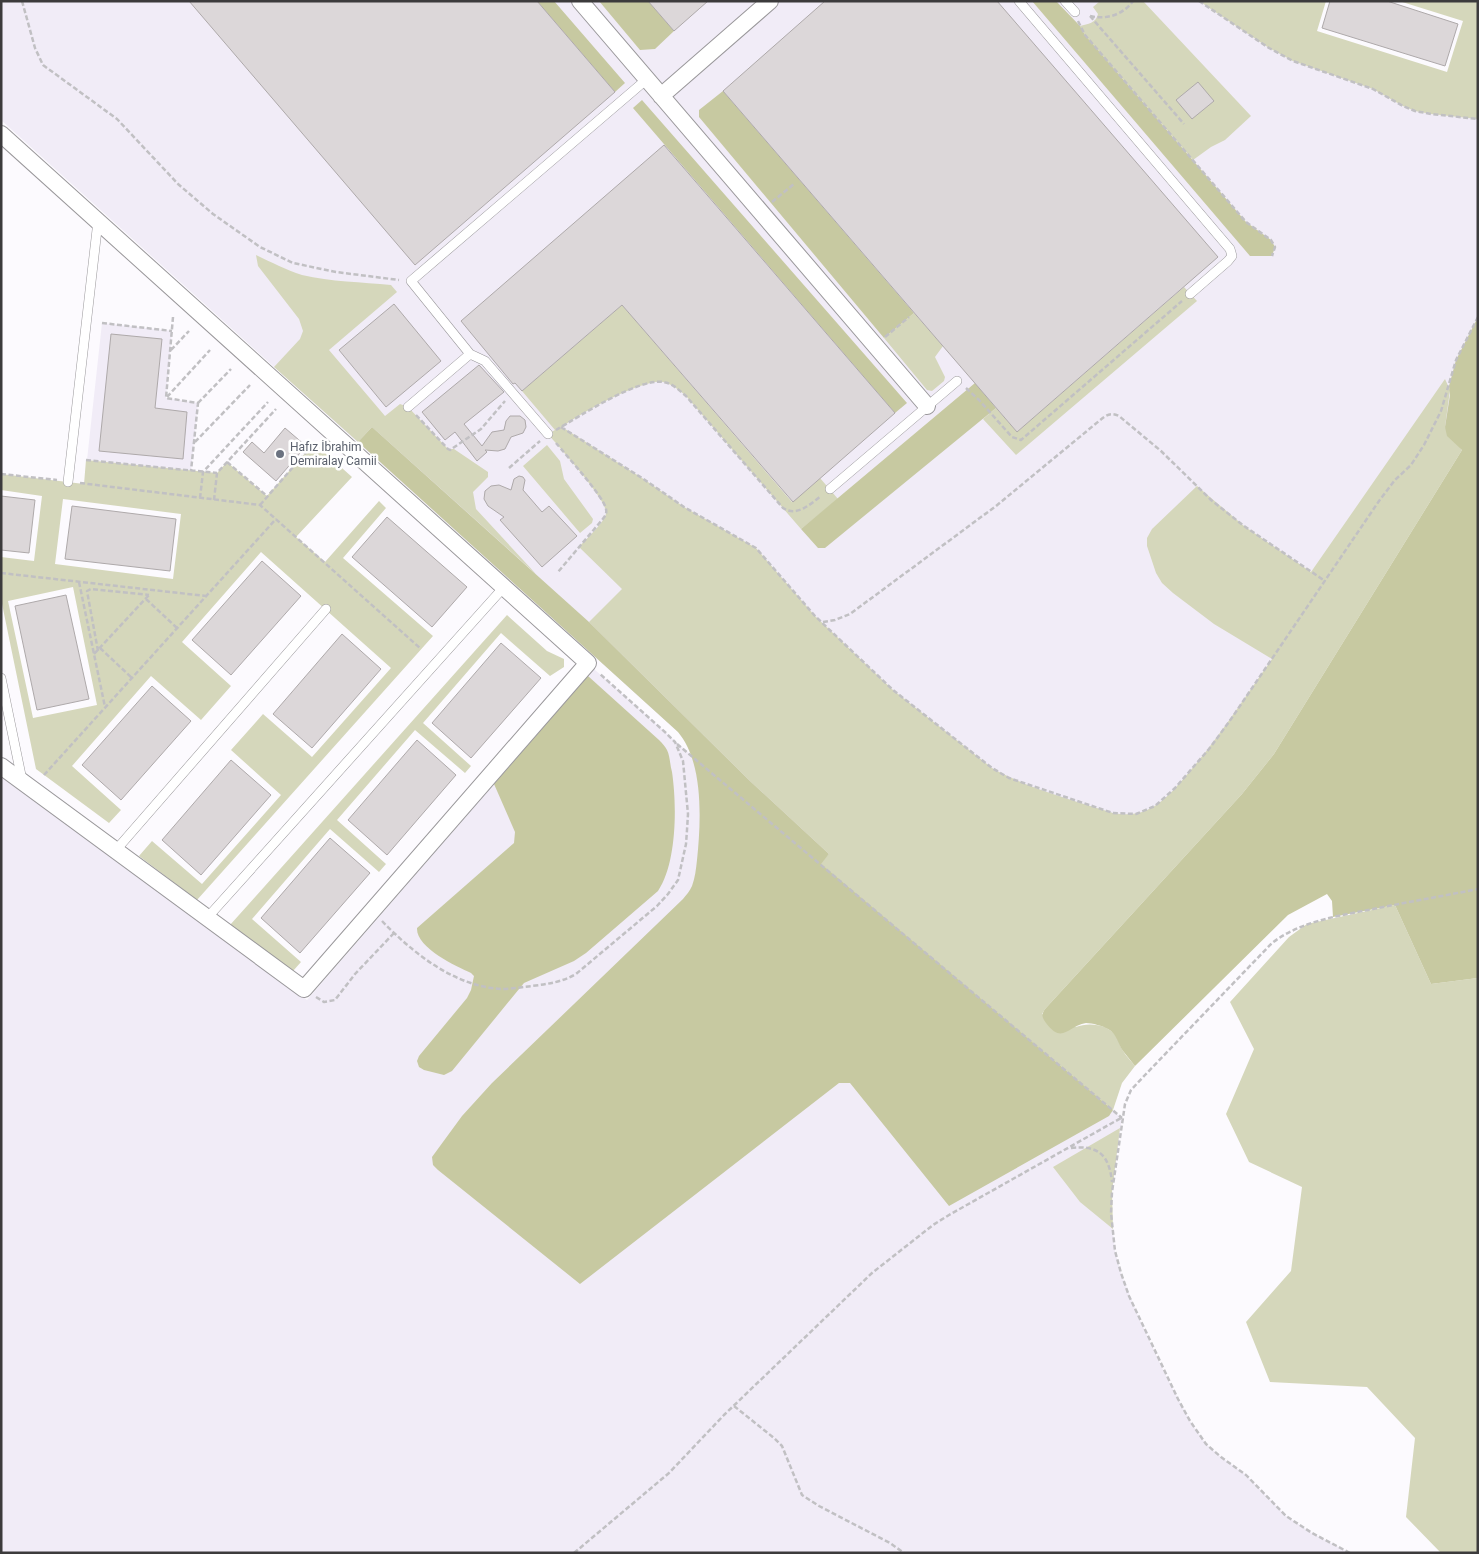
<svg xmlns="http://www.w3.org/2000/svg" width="1479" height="1554" font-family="Roboto,sans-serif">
  <rect width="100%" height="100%" fill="#fcfafe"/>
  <!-- built -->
  <path fill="#f1ecf7" d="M1,1H1217L1478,91V423L1023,1034L1122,1118L1112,1192L1111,1213L1115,1251L1121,1273L1138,1316L1165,1374L1190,1421L1206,1444L1221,1457L1246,1475L1286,1516L1312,1533L1350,1553H1V776L307,1000L594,669L690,754L687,744L678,732L614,674L1,120Z
    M102,323L172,331L166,398L198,403L191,471L87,460Z"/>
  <!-- green -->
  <path fill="#d5d7bb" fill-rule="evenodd" d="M1100,1H1143L1251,116L1225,140L1211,147L1193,160L1085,35L1080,26C1088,24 1096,23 1098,14L1093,7Z
    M1199,1H1326L1317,31L1447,72L1463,21L1399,1H1478V119L1431,114L1415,111L1403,106L1373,89L1293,61L1269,48Z
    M256,255C271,262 286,270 302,275C331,282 362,282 391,285L397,292L329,350L385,416L400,404L408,407L448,449H454L488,472V477L473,492L476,509L536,574L372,427L358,442L274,367L300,339L303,331L299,319L258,266Z
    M1184,287L1197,301L1016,455L983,419L996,408L1017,432Z
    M622,305L792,502L820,478L838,499L801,529L686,396C679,390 672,384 663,382C643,378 579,414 562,427L642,478L684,507L756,548L815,616L893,690L992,768C1029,789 1073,800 1113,813C1125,815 1136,815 1147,810C1165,802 1177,786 1190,771C1220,736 1245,697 1272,659L1214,624L1173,593L1162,583L1156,573L1147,546V538L1152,529L1197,486L1244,526L1311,572L1445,379L1450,390L1445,427L1462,450L1274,754L1242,794L1045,1009L1042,1014L1076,1027C1088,1022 1108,1024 1116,1036C1119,1041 1120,1046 1123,1051C1126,1056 1131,1061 1135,1066L1122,1083L1113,1110L820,864L829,854L750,781L589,622L622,589L579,547C586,539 603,524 606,514C610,503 558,446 548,434L555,430L522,391Z
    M914,313L943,346L935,357L945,377L944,381L932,391L927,390L884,338Z
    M314,443L352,477L296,537L325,562L379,501L386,508L343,558L433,636L197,900L139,856L152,841L202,884L281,795L231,750L263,714L312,757L391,668L261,552L182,642L231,686L201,720L151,676L72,766L121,810L109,823L36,769L1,599V557L34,561L42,496L1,490V474L84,484L86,460L217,473L227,462L267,496ZM63,499L181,514L173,579L55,564ZM73,587L97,705L33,718L8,601Z
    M547,445L560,461L564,479L593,519L592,523L580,533L523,466Z
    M507,615L547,651L564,659V667L550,676L501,633L423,723L471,766L465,773L415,730L337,820L386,864L379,872L330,829L252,919L301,962L293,971L230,925Z
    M1395,905L1431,984L1478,978V1553H1441L1406,1517L1415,1438L1367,1387L1270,1382L1246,1322L1291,1271L1302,1187L1249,1162L1226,1114L1254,1049L1230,1002L1289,937L1307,924Z
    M1120,1128L1112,1192L1113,1229L1080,1202L1053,1167Z"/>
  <!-- forest -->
  <path fill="#c7c9a1" d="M537,1H554L625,83L615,92Z
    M599,1H648L674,31L655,49L640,50Z
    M1032,1H1056L1080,26L1085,35L1246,222L1271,240L1275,247L1272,256H1250Z
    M723,91L914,313L884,338L699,117V110Z
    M642,100L907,403L895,413L633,108Z
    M1478,317V978L1431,984L1395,905L1333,917L1332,901L1327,894L1288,915L1135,1066C1131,1061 1127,1056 1123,1051C1118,1044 1117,1034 1108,1029C1103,1026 1092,1023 1086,1023C1067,1026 1063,1045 1046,1023C1042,1017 1041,1015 1045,1009L1242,794L1274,754L1462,450L1447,436L1445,427L1450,395L1449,386L1456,360Z
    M975,383L996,408L825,548H818L801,529Z
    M372,427L589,622L750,781L829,854L821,864L1113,1110L1109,1116L949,1206L850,1083H839L580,1284L438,1170L433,1165L432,1157L462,1116L492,1083L683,899C686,895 690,891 692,886C695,878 696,869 697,860C701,821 704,763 678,732L358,442Z
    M588,676L659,740C662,743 665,746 667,750C670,756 670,765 672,772C677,805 677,863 658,891L586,953L574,961L524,983L452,1071L444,1075L424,1070L419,1067L417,1061L419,1056L467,998L471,990L474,976L471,973C456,966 416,948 417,928L514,843L515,832L494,784Z"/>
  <!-- building -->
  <path fill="#dcd7d9" stroke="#aea9aa" d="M189,1H537L615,92L415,265Z
    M648,1H708L674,31Z
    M825,1H997L1218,257L1017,432L723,91Z
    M1330,1H1387L1458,24L1445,66L1322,28Z
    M1198,82L1214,101L1192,119L1176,100Z
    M664,145L895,413L793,502L622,305L522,391L515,383L513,384L461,321Z
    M394,304L441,361L386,407L339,350Z
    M111,334L162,339L155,408L187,412L183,459L99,451Z
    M479,365L504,392L464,424L482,446L492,432L504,430L506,421L510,416H520L525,420L526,427L523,433L511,437L505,449L498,451L485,450L487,452L477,461L455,432L445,440L422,412Z
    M285,428L306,446L276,481L243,452L252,442L264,453Z
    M519,476L523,477L525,480L523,490L542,512L549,506L577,536L542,567L500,520L504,517L488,506L484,499L485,491L491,486L499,485L511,490L514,479Z
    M1,496L35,500L29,553L1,550Z
    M72,506L176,519L170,571L65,559Z
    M387,517L467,587L432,627L352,557Z
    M262,561L301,596L231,675L192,640Z
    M66,595L89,699L37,710L15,606Z
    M342,634L381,669L312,748L273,714Z
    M501,643L541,678L471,758L432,723Z
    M152,686L191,721L121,800L82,765Z
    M417,740L456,775L387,855L348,820Z
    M231,760L271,795L201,875L162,840Z
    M330,838L370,873L300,953L261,918Z"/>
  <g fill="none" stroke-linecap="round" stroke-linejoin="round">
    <!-- lane casing -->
    <g stroke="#9a989b" stroke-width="10">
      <path id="lane" d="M1019,1L1230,249L1232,256L1228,261L1190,294
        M1065,1L1075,12
        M470,354L485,361L548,434
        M408,407L470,354L411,281L647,79
        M68,482L98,221
        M830,489L957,381
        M1,678L22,780
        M116,850L326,609
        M207,918L504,587"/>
    </g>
    <!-- street casing -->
    <g stroke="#9a989b" stroke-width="18">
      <path id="street" d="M580,1L927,406
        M661,96L770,1
        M1,134L588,663L304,989L1,766"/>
    </g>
    <!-- path -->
    <path stroke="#c1c0c3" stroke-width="2.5" stroke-dasharray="5 2.5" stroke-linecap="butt" d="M22,1L35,48L43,65L117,119L178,184L213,214L260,247L293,263L336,272L399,280
      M1199,1L1269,48L1293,61L1373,89L1403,106L1415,111L1431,114L1478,119
      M1090,16L1184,124
      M1090,16C1106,20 1123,15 1133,1
      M1078,21L1085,35L1246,222L1271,240L1275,247L1272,256
      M772,202L794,184
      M173,317L166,398L198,403L191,471
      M102,323L172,331
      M885,337L909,317
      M171,350L189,331
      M966,388L979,400L1012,437L1021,440L1182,301
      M167,397L210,350
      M198,403L231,369
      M416,415L448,449L450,450L481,429L505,401
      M561,427L642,478L684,507L756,548L815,616L893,690L992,768L1009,778L1113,813L1136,814L1155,806L1175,788L1209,749L1229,722L1379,501L1395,480L1411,465L1424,445L1441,411L1456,360L1478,317
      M556,430C580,416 638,378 663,382C672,383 679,390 686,396L783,508C797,517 809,505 821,496
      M195,442L250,385
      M556,443C566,455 604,497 606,509C607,514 605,516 602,520L558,572
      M86,460L217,473
      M227,462L267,496
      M509,468L540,441
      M1,474L57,480
      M80,483L260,505L421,649
      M200,498L203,472L268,402
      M214,500L217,473L276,409
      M260,505L314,443
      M1,573L206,596
      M79,582L105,707
      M146,599L177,628
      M823,622L835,620L850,614L996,506L1099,421C1106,415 1110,412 1119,416L1161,451L1211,500L1244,526L1325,581
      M100,648L132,678
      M98,651L87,591L91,589L149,595
      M94,654L149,595
      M677,744L1122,1118
      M44,775L276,519
      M382,921C413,953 455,987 502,989C512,989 522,987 532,986C548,984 562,982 576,974L657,906L668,894L678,880L686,844L687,830L688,814L683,761L675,742L666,733L600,674
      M316,997L324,1002L335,1000L355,974L394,933
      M1071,1148C1099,1145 1109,1155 1112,1182
      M734,1406L774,1438L782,1446L802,1495L819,1506L890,1543L904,1553
      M574,1553L669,1473L724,1415L872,1273L933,1225L949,1215L1121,1118
      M1350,1553L1312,1533L1286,1516L1246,1475L1221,1457L1206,1444L1190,1421L1178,1399L1129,1296L1121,1273L1115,1251L1111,1213L1112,1192L1125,1104L1131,1090L1145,1075L1272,943C1301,921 1338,916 1373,909C1408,902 1443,896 1478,889"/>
    <!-- lane -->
    <use href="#lane" stroke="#fff" stroke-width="9"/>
    <!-- street -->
    <use href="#street" stroke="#fff" stroke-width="16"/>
  </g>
  <!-- markers -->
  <circle fill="#6b7280" stroke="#fff" stroke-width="2" cx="280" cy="454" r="5"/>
  <g text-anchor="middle" stroke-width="5" stroke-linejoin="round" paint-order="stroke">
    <!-- worship labels -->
    <g font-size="12" fill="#5b616d" stroke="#fff" text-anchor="start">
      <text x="290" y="451">Hafız İbrahim<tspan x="290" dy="14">Demiralay Camii</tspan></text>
    </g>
  </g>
  <!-- border -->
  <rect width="1479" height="1554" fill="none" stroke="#3c3b3c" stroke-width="5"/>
</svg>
